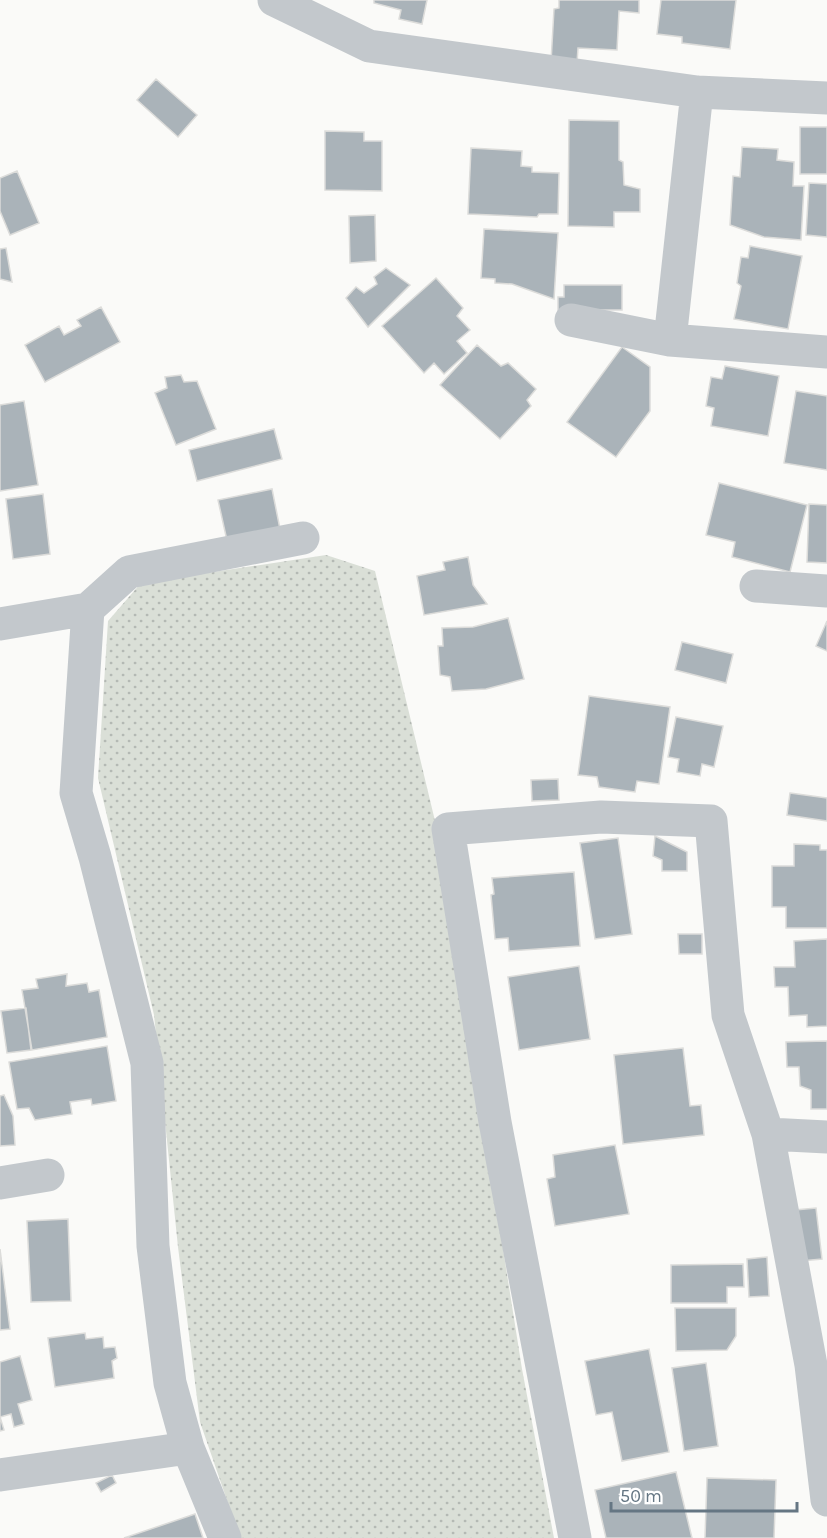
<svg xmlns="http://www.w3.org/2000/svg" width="827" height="1538" font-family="Karla,sans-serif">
  <defs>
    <pattern id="grass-dots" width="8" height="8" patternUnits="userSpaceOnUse" patternTransform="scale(1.5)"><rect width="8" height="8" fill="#dadfd7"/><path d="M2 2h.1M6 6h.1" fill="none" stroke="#b4b9b4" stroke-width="1.8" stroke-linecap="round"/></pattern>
  </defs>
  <rect width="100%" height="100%" fill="#fafaf8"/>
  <!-- grass -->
  <path fill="url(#grass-dots)" d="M326,555L375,571L436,825L522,1369L554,1538H240L200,1422L178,1247L154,1015L98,778L108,621L141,583Z"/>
  <!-- building -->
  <path fill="#aab3b9" stroke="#dcdcda" stroke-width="1.5" d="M374,0H427L422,24L399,19L401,10L374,3Z
    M559,0H639V13L619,11L617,50L578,48L577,63L551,62L554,9L559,8Z
    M661,0H736L730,49L682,43V37L657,34Z
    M156,79L197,115L178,137L137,100Z
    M569,120L619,121V160L623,162L624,185L640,189V212H614V227L568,226Z
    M800,127H827V174H800Z
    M325,131L364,132V141H382V191L325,190Z
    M742,147L778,149L777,160L794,162L793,186H804L801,240L764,237L730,225L733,176L740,177Z
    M471,148L522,151L521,166L532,167V172L559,173L558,214H539L537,217L468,214Z
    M17,171L39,223L10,235L0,211V178Z
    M809,183L827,184V237L806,235Z
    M375,215L376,261L350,263L349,216Z
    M484,229L558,233L554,299L512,284L495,283V279L481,278Z
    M750,246L802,256L788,329L734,319L741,286L737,283L741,257L748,258Z
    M6,248L12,282L0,279V249Z
    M386,268L410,285L368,327L346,298L356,287L364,293L377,284L374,277Z
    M436,278L463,308L457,316L470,330L457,341L467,353L444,374L434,363L424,373L382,326Z
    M564,285H622V310H558V297H564Z
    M101,307L120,342L45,382L25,345L59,326L64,335L81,326L77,320Z
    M477,345L501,366L508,363L536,389L527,400L531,406L500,439L440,385Z
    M622,347L650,367V411L616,457L567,422Z
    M725,366L779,376L768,436L711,426L714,408L706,406L711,377L722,379Z
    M181,375L184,382L197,381L216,429L176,445L155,393L167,388L165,377Z
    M796,391L827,396V470L784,463Z
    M24,401L38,485L0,491V405Z
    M274,429L282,459L197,481L189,450Z
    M719,483L807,505L790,572L732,557L735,542L706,535Z
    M272,489L281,534L228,545L218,500Z
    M43,494L50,554L13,559L6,499Z
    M809,504L827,505V563L807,562Z
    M468,557L473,585L487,604L424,615L417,576L445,570L443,562Z
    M508,618L524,679L486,689L452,691L450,677L440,675L438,646H443L442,628L473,627Z
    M827,621V651L816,646Z
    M682,642L733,654L726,683L675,670Z
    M589,696L670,707L659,784L637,781L635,792L599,787L597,777L578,775Z
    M676,717L723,726L714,767L702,764L700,776L677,772L679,759L668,757Z
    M558,779L559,800L532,801L531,780Z
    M790,793L827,798V821L787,815Z
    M655,836L687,852V871H662V860L653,856Z
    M618,838L632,934L595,939L580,843Z
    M794,844L820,845V850H827V928H786V907H772V866H794Z
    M574,872L580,946L509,951L508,938L495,939L491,895L494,894L492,878Z
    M678,934H702V954H679Z
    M827,939V1026L807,1027V1015L789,1016L788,987H775L774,967H795L794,941Z
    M579,966L590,1039L519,1050L508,977Z
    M67,974L66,986L87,983L89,992L99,990L107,1037L32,1050L22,990L38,988L36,979Z
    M26,1008L31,1050L7,1053L1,1011Z
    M827,1041V1109H811V1090L800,1086L799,1067H787L786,1042Z
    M107,1046L116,1101L92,1105L91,1099L70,1102L72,1114L35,1120L29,1108L17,1109L9,1062Z
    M683,1048L690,1106L701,1105L704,1135L623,1144L614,1055Z
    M4,1095L13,1116L15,1145L0,1146V1096Z
    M615,1145L629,1214L555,1226L547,1179L555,1177L553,1155Z
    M816,1208L822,1259L801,1261L795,1210Z
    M68,1219L71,1301L31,1302L27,1221Z
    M0,1249L10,1329L0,1330Z
    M767,1257L769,1296L749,1297L747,1259Z
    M743,1264L744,1287H727V1303H671V1265Z
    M675,1308H736V1336L727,1350L676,1351Z
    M85,1333L86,1339L103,1337L104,1348L115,1347L117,1358L112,1361L114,1378L55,1387L48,1338Z
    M649,1349L669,1452L622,1461L612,1412L596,1415L585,1361Z
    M20,1356L32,1400L18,1404L24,1424L14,1427L11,1414L0,1417L4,1430L0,1431V1362Z
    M706,1363L718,1446L684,1451L672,1368Z
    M676,1472L692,1538H606L595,1490Z
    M112,1475L116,1483L101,1492L96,1483Z
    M707,1478L776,1480L774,1538H705Z
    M195,1514L203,1538H124Z"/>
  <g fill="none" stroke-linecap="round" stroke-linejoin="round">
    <!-- minor -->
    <path stroke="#c3c8cc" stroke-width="33" d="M274,0L369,46L697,92L827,98
      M571,320L670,340L827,352
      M670,340L697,92
      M756,586L827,591
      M88,609L76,793L95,857L147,1063L153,1246L170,1383L188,1448L225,1538
      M0,624L88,609L129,572L303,538
      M768,1134L827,1137
      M0,1183L48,1175
      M0,1475L188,1448
      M575,1538L495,1122L448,829L601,817L711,821L728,1015L768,1134L811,1365L827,1500"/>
  </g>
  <!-- scale -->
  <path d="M611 1502v9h186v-9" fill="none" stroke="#657683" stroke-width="3"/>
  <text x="620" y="1502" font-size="18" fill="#657683" stroke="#ffffff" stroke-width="4.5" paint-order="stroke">50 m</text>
</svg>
